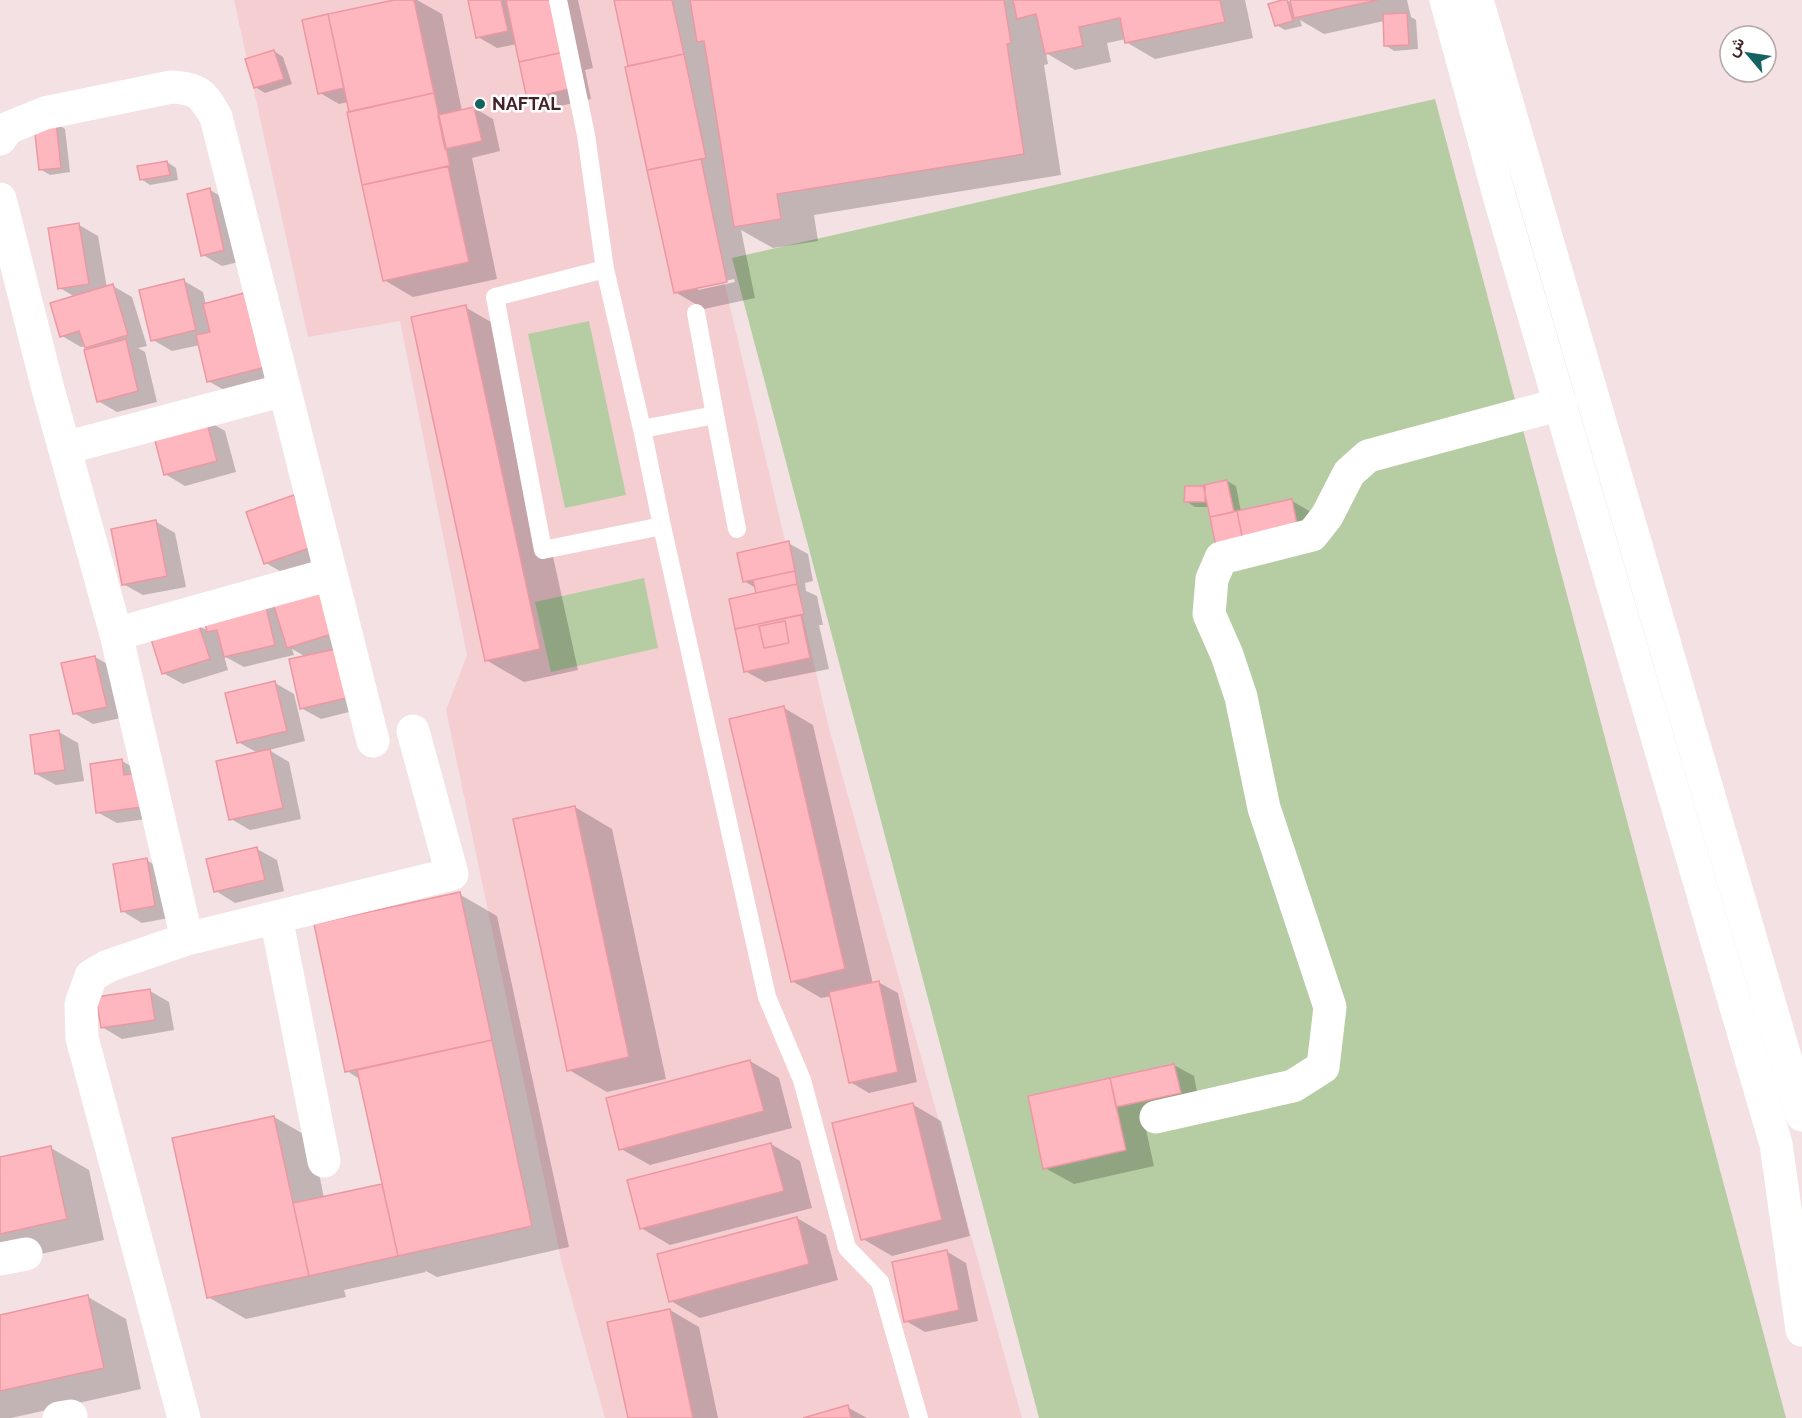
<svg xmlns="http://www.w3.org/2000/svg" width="1802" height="1418" font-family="Raleway,Vazirmatn,sans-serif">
  <rect width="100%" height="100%" fill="#f3e1e3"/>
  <!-- built -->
  <path fill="#f5ced2" d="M234,0H654L727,294L829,728L1022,1418H605L562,1264L446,710L467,655L400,321L308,337Z"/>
  <!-- green -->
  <path fill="#b6cda3" d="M1435,99L1786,1418H1039L732,258Z
    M589,321L626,495L565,508L528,334Z
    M644,578L658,648L551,672L535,602Z"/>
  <!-- shadow -->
  <path fill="#0003" fill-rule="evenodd" d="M401,0H417L442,14L462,111L474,108L493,119L500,151L472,158L497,279L413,297L384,280L348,102L339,104L320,93Z
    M470,0H578L593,68L585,70L591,99L547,109L528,98L517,44L497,48L478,37Z
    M615,0H1245L1253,38L1155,59L1126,42V39L1107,43L1111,62L1075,70L1046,53L1048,64L1044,65L1061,175L814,215L818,241L773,248L741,230L755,298L704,309L675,292ZM734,279L735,282L698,290V287Z
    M1287,0L1292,3L1291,0H1407L1411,17L1416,20L1418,49L1394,51L1385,45L1384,21L1324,34L1300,20L1302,26L1285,30L1276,25Z
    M274,51L283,57L292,84L265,93L255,87Z
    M56,123L65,129L70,172L50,175L40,169Z
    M167,162L176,168L178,180L150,185L141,179Z
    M210,190L229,201L243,261L222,266L203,255Z
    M79,225L98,236L107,288L113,286L132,297L147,346L138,348L145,352L157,402L117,412L98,401L90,350L85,346L81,347L62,336L75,297L60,288Z
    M184,281L203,292L206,305L284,378L228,392L208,381L200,345L172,351L153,340Z
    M465,307L503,329L578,670L524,682L486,660Z
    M206,420L225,431L236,472L185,486L165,474Z
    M1227,481L1236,486L1241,512L1292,501L1311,512L1317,539L1209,507H1195L1186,501Z
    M248,513L331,558L285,574L266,563Z
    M155,521L175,533L186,587L143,595L123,584Z
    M788,543L808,554L813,581L805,583L806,591L817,596L823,625H819L829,669L765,682L745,671L730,600L760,593L757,592L756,588L744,581Z
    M319,584L365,708L321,719L301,708L306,657L292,649L294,655L244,667L224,656L228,670L183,684L163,673L199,626L208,631L264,601L276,608Z
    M95,657L114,668L125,717L93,724L74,713Z
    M275,683L294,694L305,741L269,750L289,762L301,819L250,830L231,819L258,753L238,742Z
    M784,708L813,725L873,984L878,982L898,993L917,1082L869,1093L850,1082L832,996L821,998L792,981Z
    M59,732L78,743L84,781L56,785L36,774Z
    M122,761L141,772L168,816L117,823L97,812Z
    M575,807L612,829L666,1079L607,1092L569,1070Z
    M257,849L277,860L284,891L235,903L216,891Z
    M146,860L166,871L174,917L142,923L122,911Z
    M459,894L497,916L569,1247L437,1277L424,1270L426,1272L344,1290L346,1297L246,1319L208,1297L274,1117L312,1139L324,1198L382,1185L384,1187L361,1080L347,1071Z
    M150,991L169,1002L174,1030L122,1039L102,1027Z
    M750,1061L779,1078L792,1128L650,1165L621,1149Z
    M1174,1065L1194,1076L1199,1103L1143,1116L1154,1166L1074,1184L1045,1168L1029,1097Z
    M912,1104L941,1121L970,1236L892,1256L863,1239Z
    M771,1144L800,1161L812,1208L670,1245L641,1228Z
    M51,1148L89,1170L104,1240L0,1263V1159Z
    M797,1218L826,1235L838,1280L700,1318L671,1301Z
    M946,1251L966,1263L978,1321L925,1332L906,1321Z
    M88,1297L126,1319L141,1389L11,1418H0V1316Z
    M670,1310L699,1327L718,1418H629Z
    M847,1407L867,1418H809Z"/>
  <!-- building -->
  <path fill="#feb7bf" stroke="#eb98a3" stroke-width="1.5" d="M394,0H414L434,93L349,112L328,14Z
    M468,0H501L508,31L476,38Z
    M506,0H553L564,52L519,62Z
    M614,0H672L684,54L628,66Z
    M690,0H1004L1011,43L1007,44L1024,154L777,194L781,219L734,227L704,41L697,42Z
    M1013,0H1220L1225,22L1125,43L1120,18L1079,27L1083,46L1045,54L1036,14L1017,19Z
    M1282,0H1287L1293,21L1275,26L1268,4Z
    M1290,0H1378L1294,18Z
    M1407,13L1409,45L1384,46L1383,14Z
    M328,14L344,88L318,94L302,20Z
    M274,50L284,79L254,88L245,59Z
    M564,52L573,88L527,99L519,62Z
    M684,54L706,158L647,170L625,67Z
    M434,93L450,166L362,185L347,112Z
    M474,107L482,141L445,149L438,115Z
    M56,122L61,168L39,170L34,125Z
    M701,159L727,282L674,293L647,170Z
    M167,161L170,175L140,180L137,166Z
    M448,166L469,262L383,281L362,185Z
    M210,188L224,250L201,256L187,194Z
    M79,223L89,284L58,289L48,228Z
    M184,279L196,330L151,341L139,290Z
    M113,284L128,335L85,348L79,331L60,337L50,303Z
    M248,292L266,367L207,382L196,335L210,332L203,304Z
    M466,305L540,649L485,661L411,317Z
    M126,339L138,391L97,402L84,350Z
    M206,419L217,461L164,475L153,433Z
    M1227,480L1234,512L1210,517L1203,485Z
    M1185,486H1205V502H1184Z
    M294,495L312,547L264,564L246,512Z
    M1292,499L1298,529L1243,541L1237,511Z
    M1237,511L1243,541L1216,547L1210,517Z
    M156,520L167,576L122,585L111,529Z
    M789,541L795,571L743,582L737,553Z
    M795,571L797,584L756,593L753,580Z
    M319,582L335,633L287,648L271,597Z
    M797,584L804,614L735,629L729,599Z
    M264,599L275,645L224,657L217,630L207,632L203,615Z
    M801,615L810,658L744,672L735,629Z
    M785,621L789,643L764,648L759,626Z
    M199,625L210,659L162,674L151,639Z
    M336,649L346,698L300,709L289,659Z
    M95,656L107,707L73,714L61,663Z
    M275,681L287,731L237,743L225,693Z
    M784,706L845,969L791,982L729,719Z
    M59,730L65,770L35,774L30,735Z
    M270,749L283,808L229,820L216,761Z
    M122,759L124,775L145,772L150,806L96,813L90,764Z
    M575,806L629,1057L567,1071L513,819Z
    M257,847L265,880L214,892L206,859Z
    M147,858L155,906L121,912L113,864Z
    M460,892L492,1040L345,1072L314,924Z
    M879,981L898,1072L849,1083L829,992Z
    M150,989L155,1020L101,1028L96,997Z
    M492,1040L532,1226L398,1256L357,1070Z
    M750,1060L764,1111L619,1150L606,1098Z
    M1174,1064L1181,1093L1116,1107L1110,1078Z
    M1110,1078L1126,1150L1043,1169L1028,1096Z
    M913,1103L942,1220L861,1240L832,1123Z
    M274,1116L309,1276L207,1298L172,1138Z
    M771,1143L784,1191L640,1229L627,1180Z
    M51,1146L67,1219L0,1234V1157Z
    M382,1184L398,1256L309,1276L293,1203Z
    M797,1217L809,1264L669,1302L657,1254Z
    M947,1250L959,1310L904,1322L892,1262Z
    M88,1295L104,1368L0,1391V1315Z
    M670,1309L693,1418H628L607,1322Z
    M848,1405L851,1418H803Z"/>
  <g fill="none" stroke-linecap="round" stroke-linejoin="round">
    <!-- lane -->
    <path stroke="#fff" stroke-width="18" d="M558,0L586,135L605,269
      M715,415L737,529
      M642,429L715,415L696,313
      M662,526L543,550L495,297L605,269L642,429L662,526L767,997L802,1080L847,1248L880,1282L919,1418"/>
    <!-- street -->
    <path stroke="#fff" stroke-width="33" d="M0,139L8,128L45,113L171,87C198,88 203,94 216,117L373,741
      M0,199L48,389L116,634L187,939
      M65,448L284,390
      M116,634L331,574
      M276,917L324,1161
      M1156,1117L1293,1086L1323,1067L1330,1007L1264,808L1241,697L1227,655L1209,614L1212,579L1221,558L1312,535L1327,516L1349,473L1368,456L1561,404
      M0,1259L26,1254
      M59,1418L71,1416
      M184,1418L82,1038L81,1004L91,976L108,966L187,939L452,874L413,731"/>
    <!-- secondary -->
    <path stroke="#fff" stroke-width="33" d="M1446,0L1500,199L1776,1144L1802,1330
      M1477,0L1802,1115"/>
  </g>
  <!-- markers -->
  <circle fill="#146360" stroke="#fff" stroke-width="2" cx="480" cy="104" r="6"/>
  <g text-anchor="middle" stroke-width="5" stroke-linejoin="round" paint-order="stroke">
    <!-- poi labels -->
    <g font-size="18" font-weight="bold" fill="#422226" stroke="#fff" text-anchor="start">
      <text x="492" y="110">NAFTAL</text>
    </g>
  </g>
  <!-- north arrow -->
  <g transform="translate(1748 54) rotate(299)"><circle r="28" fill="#ffffff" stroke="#b3a7a8" stroke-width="1.5"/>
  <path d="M0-4.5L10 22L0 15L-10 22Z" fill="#146360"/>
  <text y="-9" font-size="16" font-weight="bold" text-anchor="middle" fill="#422226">ش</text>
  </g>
</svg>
